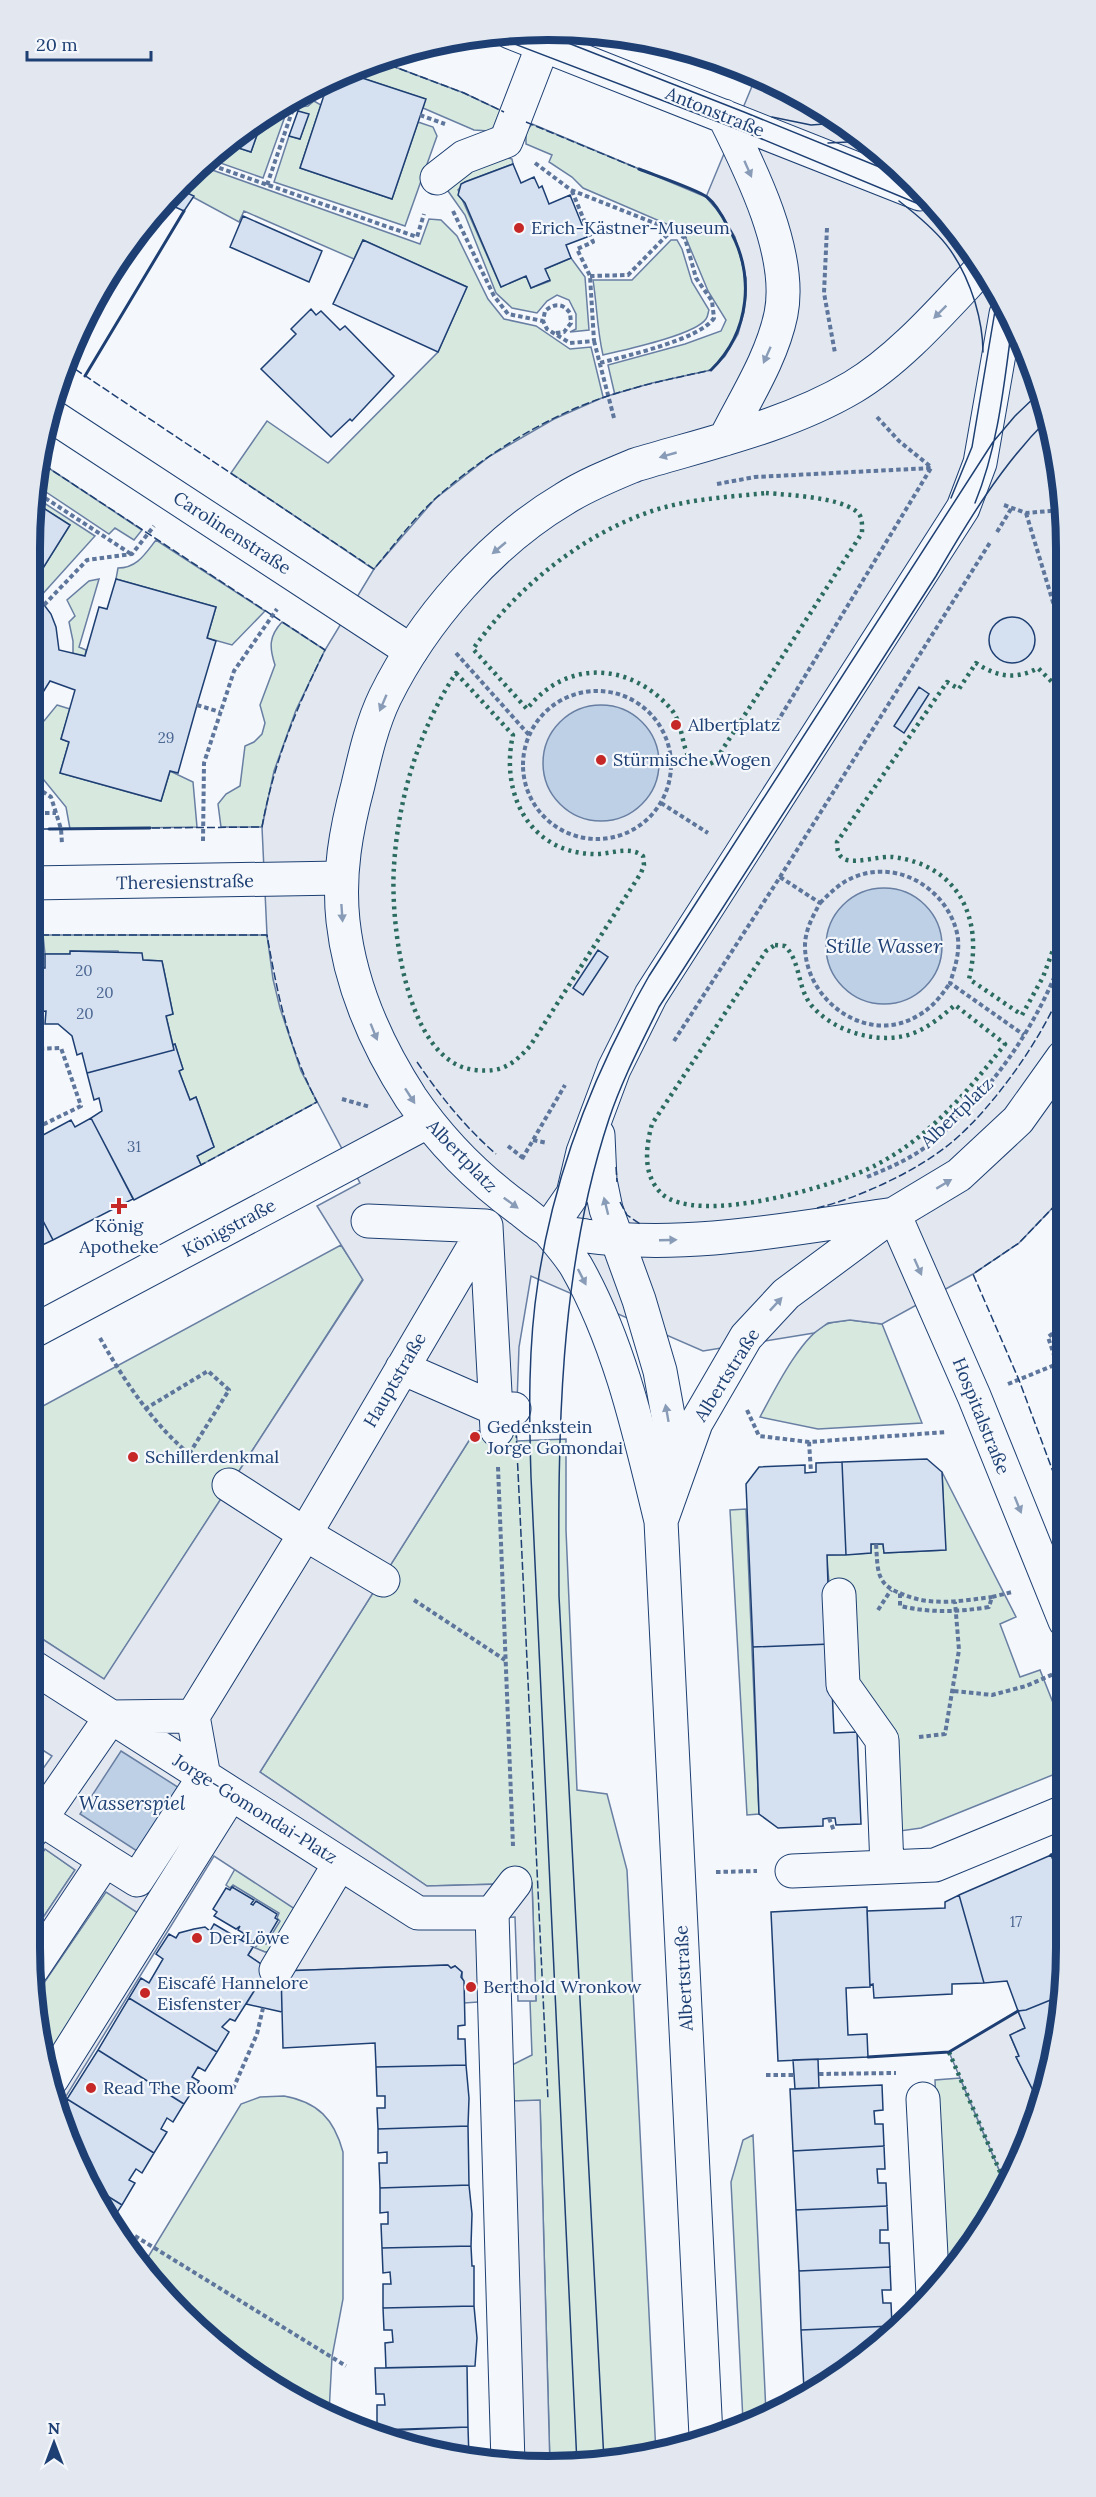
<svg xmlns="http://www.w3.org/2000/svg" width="1096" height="2497" font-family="Lora,serif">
  <rect width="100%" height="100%" fill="#f4f7fb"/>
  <!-- green -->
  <path fill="#d7e8df" stroke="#687fa3" stroke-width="1.5" d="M379,61L464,93L502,111L496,125L489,131L474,130L423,108L425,99L347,73Z
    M314,101L321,105L300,168L392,199L418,122L433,127L437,136L405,226L274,182L289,136L300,139L308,115L298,111L299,107L308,106Z
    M288,103L289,105L263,178L209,159L226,144L251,152L263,118Z
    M532,124L706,197C717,209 728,223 735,238C751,278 751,342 712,369C705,374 694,376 686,379C663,388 640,396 617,404L608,365L685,344L721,331L726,320L708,291L683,231L583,188L572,177L549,162L552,155L526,144V132Z
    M503,156L512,159L513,164L465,182L458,190L501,287L526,276L531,288L550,281L545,269L571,258L585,277L589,330L570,332L576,329V314L569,300L557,295L547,301L537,313L512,308L496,293L465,215L448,191L451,179Z
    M201,166L420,244L429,219L441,220L457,236L488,299L504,319L536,326L570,349L591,347L606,409L388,579L231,473L267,421L328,463L438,352L467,287L363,240L354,259L244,211L239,222L178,189Z
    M671,240H677L682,249L692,282L709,310C708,312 708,317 706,319C695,335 624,350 603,355C597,330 597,305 593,280H632Z
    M44,465L142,530L134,540L115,528L109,534L40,488Z
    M38,499L95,536L39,598L30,592V589L70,525L37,504Z
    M156,540L265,611L232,645L207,638L216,607L116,579L118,568C137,568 145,554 156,540Z
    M99,579L79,647L86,650L85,656L73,654V641L69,622L75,616L67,600L89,581Z
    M282,622L325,650C296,709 274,762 262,827H221L218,804L226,794L240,786L245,746L254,742L262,734L265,723L260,705L275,665C269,647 269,636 282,622Z
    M57,705L70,709L61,739L69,742L60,773L161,801L170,771L193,782L197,827L70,829L66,807L30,763V731L44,721Z
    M43,935H267C278,997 288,1046 317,1102L201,1165L197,1156L214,1147L196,1097L190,1100L179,1071L183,1069L175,1044L173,1045L166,1016L173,1014L162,961L143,960L119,954L118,951H71L70,954H45Z
    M341,1245L363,1279L104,1680L30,1631V1413Z
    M850,1320L882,1324L922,1423L818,1429L760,1417C774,1391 801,1336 827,1324C834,1321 843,1321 850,1320Z
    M516,1430L517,1441L566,1439V1530L577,1790L607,1794L627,1870L656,2454L649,2457L550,2467L540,2101H512V2065L532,2055L530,2001L536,2000L532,1883L427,1886L260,1772L475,1431Z
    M942,1472L1016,1617L1000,1624L1020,1677L1040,1670L1065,1733V1749L1060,1772L921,1828L900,1831C872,1745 830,1645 827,1555L871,1553V1544H883L884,1553L945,1550Z
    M746,1509L759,1814L747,1815L730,1510Z
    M45,1849L75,1870L30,1937V1870Z
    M1066,1850V1892L1051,1855Z
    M235,1869L302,1913L277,1952H265L254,1948L262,1942L266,1944L280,1921L277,1918L279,1913L233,1885L230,1888L226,1885Z
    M106,1891L141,1915L48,2059L37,1993Z
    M960,2078L1006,2186L997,2208L949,2274L946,2270L942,2259L935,2080Z
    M284,2096C318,2102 334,2119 343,2152V2299L332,2357L329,2413L199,2324L158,2290L142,2267L241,2104L260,2097Z
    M753,2135L766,2413L743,2421L731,2182L743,2140Z"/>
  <!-- parking -->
  <path fill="#e3e8f0" stroke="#687fa3" stroke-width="1.5" d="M755,79L863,137L959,232L1026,349L1062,480L1064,1196L1019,1243L973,1274L882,1324L850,1320L828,1323L814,1333L703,1351L531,1276L519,1347L516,1430L475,1431L260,1772L427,1886L532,1883L536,2001H518L515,1917L500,1918L493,2001L464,2003L462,1972L455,1966L451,1968L447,1965L281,1971L268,1969L248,1955L253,1947L265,1952H277L301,1913L214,1856L57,2111L48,2059L141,1915L106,1892L37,1993L30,1937L75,1870L45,1849L30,1870V1787L52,1756L30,1742V1631L104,1679L363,1280L317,1206L360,1183L301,1071L280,1008L273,979L267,935L262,827L274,771L296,710L325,650L374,569L435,499L490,456L554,419L604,397L652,383L711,370L725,356L738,334L744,312L746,296V278L735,237L722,215L706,197Z
    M1018,2011L1025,2028L1010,2035L1019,2056L1016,2057L1040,2104L1038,2116L1006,2186L949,2052Z
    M540,2100L550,2467H548L523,2465L512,2101Z"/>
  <!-- water -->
  <path fill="#bed0e5" stroke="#687fa3" stroke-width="1.5" d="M543 763a58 58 0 1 1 116 0a58 58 0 1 1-116 0Z
    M826 946a58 58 0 1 1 116 0a58 58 0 1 1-116 0Z
    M121,1751L184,1791L143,1855L80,1814Z"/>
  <!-- building -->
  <path fill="#d5e0f0" stroke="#1d3f73" stroke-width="1.5" d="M347,73L426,99L392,199L300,168L329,80Z
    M298,111L309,114L300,139L289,136Z
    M263,118L251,152L226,144L233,137Z
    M513,164L521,183L534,177L539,188L542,186L549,204L570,195L587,237L566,245L571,258L545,269L550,280L531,288L526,276L501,287L465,203L458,195L461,184L465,182Z
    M178,189L194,196L184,211L164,202Z
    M243,216L322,251L309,282L230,247Z
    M363,240L467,287L438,352L333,304Z
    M121,259L126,262L84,328L82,327L100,289Z
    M311,309L316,315L321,311L340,330L345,326L394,376L352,421L350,419L331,437L261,369L296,334L291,329Z
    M37,504L70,525L30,589V548Z
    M116,579L216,607L207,638L216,641L197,705L178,773L170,771L161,801L60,773L69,742L61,739L75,690L50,681L40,697L30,704V592L39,598L51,614L56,627L59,650L85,656L99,607L107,609Z
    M989 640a23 23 0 1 1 46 0a23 23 0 1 1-46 0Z
    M919,687L929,694L904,733L894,726Z
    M598,950L608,957L583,995L573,988Z
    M70,951L142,953L143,960L162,961L173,1014L166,1016L174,1050L87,1073L82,1053L77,1055L72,1036L58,1024H45L46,1011L36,1012L35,991H31V968H45V954H70Z
    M175,1044L183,1069L179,1071L190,1100L196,1097L214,1147L197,1156L201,1165L134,1200L91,1118L102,1111L99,1098L94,1100L87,1073L174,1050L173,1045Z
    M91,1118L133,1199L53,1240L30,1196V1142L71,1120L75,1127Z
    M30,1196L53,1240L30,1251Z
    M927,1459L942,1472L946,1550L884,1553L883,1544H871V1553L846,1555L842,1462Z
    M842,1462L846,1555H827L830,1644L753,1647L746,1484L759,1467L805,1465V1473L816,1472V1463Z
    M830,1644L834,1733L857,1732L861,1824L836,1825L835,1818H829L823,1819V1826L778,1828L759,1814L753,1647Z
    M1051,1855L1066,1892V1949L1058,1997L1026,2010L1018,2011L1007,1981L984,1983L959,1895Z
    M232,1887L254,1900L251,1904L253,1905L256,1901L277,1914L275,1918L278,1920L265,1942L261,1939L259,1943L253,1940L249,1945L241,1940L245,1934L238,1930L240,1926L236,1929L214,1916L217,1912L213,1909L226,1888L230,1890Z
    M959,1895L984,1983L952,1984V1994L874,1998L873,1984L870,1985L867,1911L945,1908V1902Z
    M867,1907L870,1987L846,1988L848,2035L867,2034L868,2057L778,2061L771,1912Z
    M214,1924L253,1947L248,1955L268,1969L235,2021L230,2019L222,2027L229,2032L217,2052L129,1998L141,1978L149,1983L163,1959L156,1954L169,1934L176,1938L179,1933L194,1929L205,1927L210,1931Z
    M448,1965L451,1968L455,1966L462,1972L461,1977L464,1981L465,2025L458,2026V2039H465L466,2065L376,2067L375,2043L283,2048L281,1971Z
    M268,1969L281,1971L282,2012L246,2004Z
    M1058,1997L1040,2104L1016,2057L1019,2056L1010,2035L1025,2028L1018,2011L1026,2010Z
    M129,1998L217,2052L205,2071L198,2067L192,2077L199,2081L184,2104L98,2050Z
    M98,2050L184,2104L173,2122L167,2118L161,2129L167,2132L154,2153L67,2099Z
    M818,2059L819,2088L795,2089L793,2060Z
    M466,2065L469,2098L468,2126L378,2129L377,2108H385V2096H377L376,2067Z
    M882,2085L883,2110L874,2111L875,2124H883L884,2146L793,2151L790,2089Z
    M67,2099L154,2153L142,2173L136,2169L129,2180L135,2183L122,2205L88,2184L58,2116Z
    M468,2126L469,2185L380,2188L379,2163H387V2152L378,2153V2129Z
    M884,2146L885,2169H877L878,2183H886L887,2206L796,2210L793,2151Z
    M88,2184L122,2205L110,2223L99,2208Z
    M469,2185L472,2214L471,2246L382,2248L381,2224H388V2212L380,2213V2188Z
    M887,2206L888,2230H880V2243H889L890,2267L799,2271L796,2210Z
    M471,2246L472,2266H474V2306L383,2308V2284H391L390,2272L383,2273L382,2248Z
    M890,2267L891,2290H882L883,2303H891L892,2326L801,2330L799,2271Z
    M474,2306L477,2338L475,2366L386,2368L385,2343L393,2342L392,2330H384L383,2308Z
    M199,2324L322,2409L327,2412L289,2398Z
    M892,2326L817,2389L804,2390L801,2330Z
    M467,2366L468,2427L377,2430V2405H385L384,2394H376L375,2368Z
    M817,2389L807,2397L804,2399V2390Z
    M468,2427L469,2459L447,2457L377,2431Z"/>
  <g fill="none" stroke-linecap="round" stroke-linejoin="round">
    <!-- minor casing -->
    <g stroke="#1d3f73" stroke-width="35">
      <path id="minor" d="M437,178L464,157L506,141L543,45
        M52,416L411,651
        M30,883L340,878
        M598,1135L600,1180L606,1209L639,1300L660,1371L678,1470
        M894,1214L974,1396L1065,1621
        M368,1221L486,1226L497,1430
        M548,1230L573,1194L583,1152L614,1069L651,995L963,508L980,463L1006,314
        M30,1333L427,1122
        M402,1368L496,1409H514
        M229,1485L305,1534L383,1580
        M839,1595L843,1685L882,1740L887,1867
        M30,1665L418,1913H492
        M41,1819L105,1860
        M30,1834L111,1717L193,1716
        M792,1871L935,1865L1066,1811
        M33,1968L105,1860L137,1880L204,1777L193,1716L305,1534L486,1226
        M276,1970L340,1863
        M52,2079L231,1794
        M923,2099L933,2295
        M508,2463L492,1913L515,1883"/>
    </g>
    <!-- major casing -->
    <g stroke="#1d3f73" stroke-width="35">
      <path id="major" d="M510,32L920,194
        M724,116C751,170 793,254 781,314C772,358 745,399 725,439
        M894,1214C793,1228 688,1250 586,1236C575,1234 558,1234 547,1229C538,1225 529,1216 521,1210C478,1179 441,1142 411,1098C376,1044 350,986 343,921C338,874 346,830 358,785C365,755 372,724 385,697C423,620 490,543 564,499C586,485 611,475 635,465C708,443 787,426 853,387C900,359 943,309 980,270
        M548,1230C557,1241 568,1253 576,1266C620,1343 640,1435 661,1521L706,2436
        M661,1521L696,1423L746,1337L786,1294L894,1214L959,1175L1018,1120L1063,1057"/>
    </g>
    <!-- path -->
    <path stroke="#5e769c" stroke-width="4" stroke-dasharray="4.5 3" stroke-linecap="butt" d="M307,91L324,96
      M420,115L445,124
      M205,163L417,237L424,214
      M535,163L571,190L672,230L685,238L696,278L712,301L714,318C699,340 628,355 600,363
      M267,185L297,97
      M453,211L494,296L508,314L543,321
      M827,228L824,293L835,353
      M590,276L628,275L672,230
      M556,333L564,332L571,323L570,313C563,303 554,303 545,311L543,321L547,329L570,343L594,341L590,276L577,249L593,242L572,191
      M594,341L614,418
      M877,417L899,441L931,467
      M717,484L755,477L931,468
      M39,494L131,554
      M1004,505L1026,513L1062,510
      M1026,513L1062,632
      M997,532L1011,509
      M44,605L87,560L132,554L154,526
      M456,653L529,735
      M523 765a74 74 0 1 1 148 0a74 74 0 1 1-148 0Z
      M197,705L220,712
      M773,729L931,468
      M30,783L51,797L61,829L62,844
      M661,803L708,833
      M30,813H56
      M203,841L204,763L234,671L277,609
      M780,877L820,903C813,916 805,930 805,946C805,1001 868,1047 919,1015C933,1007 941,996 950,983
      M820,903C831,892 842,881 857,876C900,860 947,890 957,933C961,950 955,967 950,983L1024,1035
      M674,1041L780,877L991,541
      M342,1099L370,1107
      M30,1131L81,1106L61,1048L30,1049
      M533,1140L547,1143
      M508,1146L523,1158
      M522,1159L565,1085
      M867,1177C889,1168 913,1158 932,1142C990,1094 1038,1025 1063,955
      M100,1338C126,1384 157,1430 200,1463
      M1008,1384L1057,1364L1048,1337L1064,1325
      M145,1409L208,1371L229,1390L189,1454
      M747,1410L759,1436L809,1442L947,1432
      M809,1442L811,1472
      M498,1467L513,1846
      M876,1544C878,1568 875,1584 900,1593V1606C931,1613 958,1612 989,1607L992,1597L1012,1592
      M900,1593C929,1607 961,1601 992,1597
      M414,1600L505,1660
      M878,1610L891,1590
      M954,1691L992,1695L1026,1686L1065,1669
      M919,1737L945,1734L959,1650L955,1602
      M829,1818L834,1831
      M716,1872L757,1871
      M819,2074L896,2073
      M766,2075H794
      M233,2089L257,2034L263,2008
      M135,2236L346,2366"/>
    <!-- minor -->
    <use href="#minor" stroke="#f4f7fb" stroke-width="33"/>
    <!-- major -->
    <use href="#major" stroke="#f4f7fb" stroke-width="33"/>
    <!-- tram -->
    <path stroke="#1d3f73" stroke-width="1.5" d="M540,32L744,112L904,177
      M491,35L745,132L938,212
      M772,117L811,125L838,123
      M828,143L868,141
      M899,201C939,232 959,252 975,302C980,319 983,334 983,352
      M951,498L972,447L997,299
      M975,503C998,447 1004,385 1012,325
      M604,2461L559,1596C558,1436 558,1273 609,1119C622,1080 641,1044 659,1007L936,576C968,521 1001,466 1046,421
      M577,2464L531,1477C529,1413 528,1346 538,1282C554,1172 594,1072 649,976L993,442L1015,416L1038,394"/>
    <!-- hedge -->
    <path stroke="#2c6c60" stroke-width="4.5" stroke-dasharray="3 4.5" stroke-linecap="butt" d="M766,493C789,495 837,497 856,511C863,516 862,525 862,533L715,761C707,766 698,769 691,760C681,748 684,725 671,709C630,662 566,659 527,709L473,649C516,588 581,535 652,511C688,499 728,497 766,493Z
      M456,673L513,735C500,792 528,852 593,854C609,855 629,845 643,856L644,865L641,873L530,1046C513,1065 501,1073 475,1070C405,1063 390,920 394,866C398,799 419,729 456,673Z
      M1062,692L1038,668C1016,680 997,677 976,663L959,689L947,682L837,842C837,849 838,858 847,860C859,863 879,856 893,857C958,865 984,918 969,979L1022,1015L1043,977L1063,923
      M775,945L785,946C801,962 797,987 811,1005C832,1030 872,1043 904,1036C923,1032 940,1018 955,1005L1005,1044C968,1091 930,1137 876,1165C837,1186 696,1227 661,1193C642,1174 646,1146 652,1124L766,951Z
      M949,2052L1006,2186"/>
    <!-- fence -->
    <path stroke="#1d3f73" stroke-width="1.5" stroke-dasharray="8 3" stroke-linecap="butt" d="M379,61L464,93L504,112
      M526,122L639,169
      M66,363L374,569C394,545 414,518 437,497C483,456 547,416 605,397C640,385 675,378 711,370
      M44,465L325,650C296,709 274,761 262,827L150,828
      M30,829H49
      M30,935H267C278,997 288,1046 317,1102L201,1165
      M417,1062C441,1097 465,1127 496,1154
      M616,1167L617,1182
      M1064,1196L1019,1243L973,1274L1019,1380L1065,1504
      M620,1202L627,1215L640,1224
      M817,1208C859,1198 919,1170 952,1142C993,1108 1045,1035 1063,985
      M516,1430L548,2100"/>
    <!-- wall -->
    <path stroke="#1d3f73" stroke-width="3" d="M639,169C654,175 696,189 707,197C716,204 723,217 728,227C756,274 750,332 711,370
      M85,376L184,211
      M49,829L150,828
      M1051,1855L1066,1850
      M868,2057L949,2052L1018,2011"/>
  </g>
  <!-- one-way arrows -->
  <defs><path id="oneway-solid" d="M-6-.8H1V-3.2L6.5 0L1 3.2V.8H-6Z" transform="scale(1.5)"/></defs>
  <g fill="#889bb7">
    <use href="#oneway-solid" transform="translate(748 169) rotate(66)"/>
    <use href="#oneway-solid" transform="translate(940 312) rotate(135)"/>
    <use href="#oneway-solid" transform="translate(767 355) rotate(114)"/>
    <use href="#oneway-solid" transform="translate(668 455) rotate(164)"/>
    <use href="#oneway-solid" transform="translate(499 548) rotate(140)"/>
    <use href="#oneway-solid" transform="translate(383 703) rotate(113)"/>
    <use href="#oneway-solid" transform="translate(342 913) rotate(86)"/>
    <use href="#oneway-solid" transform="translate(374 1032) rotate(68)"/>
    <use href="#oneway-solid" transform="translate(410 1096) rotate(57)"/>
    <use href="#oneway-solid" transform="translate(944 1184) rotate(-31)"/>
    <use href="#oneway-solid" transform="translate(511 1203) rotate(36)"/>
    <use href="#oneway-solid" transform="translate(606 1206) rotate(-104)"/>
    <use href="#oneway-solid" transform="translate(668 1240) rotate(-2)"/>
    <use href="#oneway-solid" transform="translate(918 1267) rotate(66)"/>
    <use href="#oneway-solid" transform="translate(582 1277) rotate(63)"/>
    <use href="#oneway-solid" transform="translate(776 1304) rotate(-47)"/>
    <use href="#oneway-solid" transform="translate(667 1413) rotate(-100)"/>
    <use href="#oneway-solid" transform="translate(1018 1505) rotate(68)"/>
  </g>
  <!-- markers -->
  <g fill="#c62828" stroke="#f4f7fb" stroke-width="2">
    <circle cx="519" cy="228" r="6"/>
    <circle cx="676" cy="725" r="6"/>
    <circle cx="601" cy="760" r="6"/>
    <path d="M116 1197h6v6h6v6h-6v6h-6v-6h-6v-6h6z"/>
    <circle cx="475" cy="1437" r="6"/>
    <circle cx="133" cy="1457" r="6"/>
    <circle cx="197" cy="1938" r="6"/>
    <circle cx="471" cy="1987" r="6"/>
    <circle cx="145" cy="1993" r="6"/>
    <circle cx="91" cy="2088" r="6"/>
  </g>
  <g text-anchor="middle" stroke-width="4.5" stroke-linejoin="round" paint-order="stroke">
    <!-- number labels -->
    <g font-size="15" fill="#4b6792">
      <text x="166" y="743">29</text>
      <text x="84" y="976">20</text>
      <text x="105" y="998">20</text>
      <text x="85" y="1019">20</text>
      <text x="134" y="1152">31</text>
      <text x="1016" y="1927">17</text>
    </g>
    <!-- street labels -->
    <g font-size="18" fill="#1d3f73" stroke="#f4f7fb">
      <text transform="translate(715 112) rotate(22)" y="6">Antonstraße</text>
      <text transform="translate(232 533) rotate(33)" y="6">Carolinenstraße</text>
      <text transform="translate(185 882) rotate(-1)" y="6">Theresienstraße</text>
      <text transform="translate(957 1113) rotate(-44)" y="6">Albertplatz</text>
      <text transform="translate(462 1156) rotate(46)" y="6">Albertplatz</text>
      <text transform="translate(229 1228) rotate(-28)" y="6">Königstraße</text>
      <text transform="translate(727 1375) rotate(-58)" y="6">Albertstraße</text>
      <text transform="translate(395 1380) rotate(-60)" y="6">Hauptstraße</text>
      <text transform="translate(981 1416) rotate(68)" y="6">Hospitalstraße</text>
      <text transform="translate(255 1809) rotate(32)" y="6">Jorge-Gomondai-Platz</text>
      <text transform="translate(684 1978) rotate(-93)" y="6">Albertstraße</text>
    </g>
    <!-- poi labels -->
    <g font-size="18" fill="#1d3f73" stroke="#f4f7fb" text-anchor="start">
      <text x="531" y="234">Erich-Kästner-Museum</text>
      <text x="688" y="731">Albertplatz</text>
      <text x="613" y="766">Stürmische Wogen</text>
      <text x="119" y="1232" text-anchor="middle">König<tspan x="119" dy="21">Apotheke</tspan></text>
      <text x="487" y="1433">Gedenkstein<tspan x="487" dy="21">Jorge Gomondai</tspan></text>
      <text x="145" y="1463">Schillerdenkmal</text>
      <text x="209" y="1944">Der Löwe</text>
      <text x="157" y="1989">Eiscafé Hannelore<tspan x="157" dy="21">Eisfenster</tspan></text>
      <text x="483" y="1993">Berthold Wronkow</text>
      <text x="103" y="2094">Read The Room</text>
    </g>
    <!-- water labels -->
    <g font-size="20" font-style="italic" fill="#1d3f73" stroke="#f4f7fb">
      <text x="884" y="953">Stille Wasser</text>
      <text x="132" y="1810">Wasserspiel</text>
    </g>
  </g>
  <!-- crop -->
  <path d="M0 0H1096V2497H0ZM548 40H548A508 508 0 0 1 1056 548V1948A508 508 0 0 1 548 2456H548A508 508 0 0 1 40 1948V548A508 508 0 0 1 548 40Z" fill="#e3e8f0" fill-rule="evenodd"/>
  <path fill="none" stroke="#1d3f73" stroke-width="8" d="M548 40H548A508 508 0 0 1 1056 548V1948A508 508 0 0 1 548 2456H548A508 508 0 0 1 40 1948V548A508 508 0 0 1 548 40Z"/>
  <!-- north arrow -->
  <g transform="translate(54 2443)" stroke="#f4f7fb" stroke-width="4.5" paint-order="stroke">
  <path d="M0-4.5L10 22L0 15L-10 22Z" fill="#1d3f73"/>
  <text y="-9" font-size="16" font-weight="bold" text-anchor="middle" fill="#1d3f73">N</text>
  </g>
  <!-- scale -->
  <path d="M27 51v9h124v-9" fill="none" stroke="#1d3f73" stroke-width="3"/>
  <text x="36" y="51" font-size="18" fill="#1d3f73" stroke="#f4f7fb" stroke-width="4.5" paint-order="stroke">20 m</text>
</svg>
